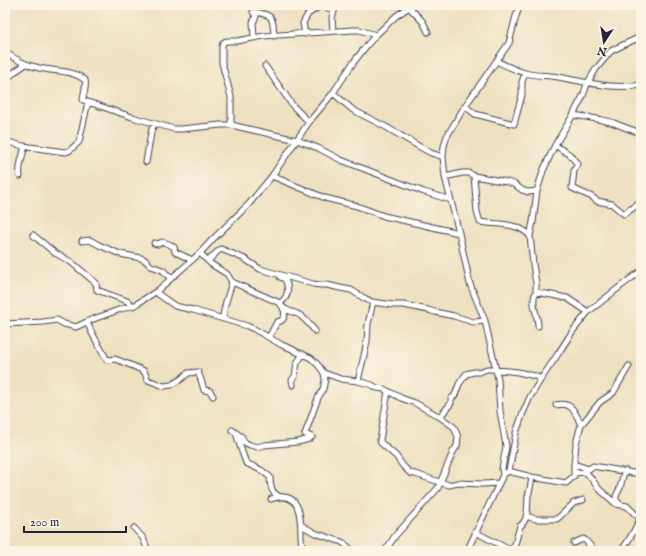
<svg xmlns="http://www.w3.org/2000/svg" width="646" height="556" font-family="'IM FELL English',serif">
  <rect width="100%" height="100%" fill="#fcf5e5"/>
  <filter id="ink" filterUnits="userSpaceOnUse"><feTurbulence type="fractalNoise" baseFrequency=".025" numOctaves="2"/><feDisplacementMap in="SourceGraphic" scale="8" xChannelSelector="R" yChannelSelector="G"/><feConvolveMatrix kernelMatrix="1 2 1 2 8 2 1 2 1" color-interpolation-filters="sRGB"/></filter>
  <filter id="wash" filterUnits="userSpaceOnUse"><feTurbulence type="fractalNoise" baseFrequency=".012" numOctaves="4" result="noise"/><feDisplacementMap in="SourceGraphic" scale="16" xChannelSelector="R" yChannelSelector="G"/><feGaussianBlur stdDeviation="0.9" result="paint"/><feColorMatrix in="noise" values="0 0 0 0 0 0 0 0 0 0 0 0 0 0 0 0 0 1.4 0 .05"/><feComposite in="paint" operator="in"/></filter>
  <g filter="url(#wash)">
    <rect width="100%" height="100%" fill="#ede1c0"/>
  </g>
  <g filter="url(#ink)">
    <g fill="none" stroke-linecap="round" stroke-linejoin="round">
      <!-- minor casing -->
      <g stroke="#403f4f" stroke-width="7">
        <path id="minor" d="M409,7L423,22L428,32
          M333,31L332,18L336,5
          M305,34L303,23L308,14L317,8L321,6L334,10
          M254,38L253,22L255,19L256,16L253,12C273,14 273,17 274,36
          M5,52C16,60 26,65 39,68C56,72 71,69 85,80C87,87 83,93 83,100L88,102L132,117L174,129H181L221,125H231L297,140L318,148L341,160L424,192L451,200
          M496,61C505,65 515,70 525,73C535,76 547,75 558,77C586,82 613,90 641,85
          M265,66L293,106L309,122
          M5,82L13,73L26,64
          M333,93L353,110L386,127L420,147L431,153L443,157
          M465,106L475,114L514,124L522,95V82L525,73
          M573,115C587,117 601,119 614,123C623,127 632,130 641,133
          M231,125V97L222,63V46L223,43L226,41H237L264,36L353,30H359L376,35
          M5,141L23,146L65,152L69,151L79,142L88,102
          M555,145C559,148 564,151 569,154C572,156 574,161 578,164L574,171L572,188L592,197L597,201L612,204L624,214L630,210V209H632L641,200
          M146,162L151,133L154,123
          M20,176C18,167 23,155 25,146
          M272,176L325,198L357,206L384,216L459,233
          M474,176L507,182L514,184L522,190L528,192L537,191
          M445,177L462,173H469L474,176L477,212L480,222C497,225 519,222 530,236
          M33,235L55,253L71,262L96,283L97,290L127,301L133,306
          M82,241L90,240L99,245L120,254L141,258L145,260L151,266L160,269L164,271L166,274L172,277
          M154,243L158,244L162,242L169,244L174,247L175,252L188,258L192,260
          M200,253L211,264L227,274L232,282L280,303C283,312 295,311 301,316C306,320 311,326 315,331
          M208,261L217,252L221,249L245,259L260,269L313,284L320,285H327L340,288L351,290L364,298L372,302L393,305H404L428,310L435,312L454,316L473,322L485,321
          M280,277L285,279C289,288 289,297 280,303
          M157,291L158,294L175,306L193,310L247,326L254,329L282,345L292,349L295,351L311,358L318,365L324,373L341,379L358,381L372,385L377,388L384,389L401,398L415,403L440,417L451,403V399L455,395L459,384L466,374L474,372H479L487,369H491L518,372L535,376L541,379
          M536,292C530,302 538,315 538,326
          M588,312L567,298L536,292V283L533,264L530,236L533,222L537,191L543,171L555,145L573,115L583,96L587,84L596,69L611,51L625,44L636,39L641,38
          M223,319C223,306 229,294 232,282
          M87,322L92,333L107,360L115,359L133,366L144,371L148,380L164,386L171,385L180,380L188,373L198,372L201,380L204,390L210,391L213,396
          M5,324L43,322L57,320L64,324L76,327L91,320L121,309L135,305L157,291L200,253L214,238L249,204L272,176L309,122L333,93L353,63L367,45L376,35L396,16L412,5
          M269,337L277,322C285,321 286,314 283,308
          M358,381L365,351L367,341L368,324L373,302
          M293,385L292,380L295,376L297,363L303,354
          M388,391L380,440L381,443L396,456L403,466L410,473L415,474L449,485L458,483L483,484L499,483
          M556,405C573,401 575,413 581,425
          M232,430L242,437L244,442L250,445L257,447L264,445L298,442L309,439L312,437L305,434L318,398L323,389L325,380L324,373
          M236,433L242,452L246,463L261,470L270,477C270,485 271,493 279,496
          M574,464L589,469L593,466L633,473L641,472
          M508,471L532,477L566,483L574,476V464L576,444L579,432L581,425L600,402L613,393L629,366
          M574,473L586,472L590,477L599,489L616,504L627,506L635,514L640,518
          M503,475L509,471L516,433L523,413L530,397L541,379L558,354L572,332L588,312L621,286L641,271
          M271,499C300,489 301,515 301,536C301,541 303,546 301,551
          M620,504L616,500V496L620,488L623,476L626,471
          M526,516L536,519H557L574,503L583,500
          M301,525L315,533L342,542L353,551
          M134,528L143,538L148,551
          M475,532L512,551
          M574,543L583,539L585,540L595,551
          M385,551L395,536L438,488L453,452L457,446L458,437L454,427L440,417
          M467,551L503,475L502,469L506,446L500,411L498,379L485,321L470,284L459,233L445,177L443,157L444,146L447,136L465,106L509,43L516,16L520,5
          M511,551L515,544L520,526C529,520 527,506 528,496C530,490 531,484 532,477
          M621,551C630,540 635,529 641,517"/>
      </g>
      <!-- minor -->
      <use href="#minor" stroke="#fff" stroke-width="5"/>
    </g>
  </g>
  <!-- margin -->
  <rect width="646" height="556" fill="none" stroke="#fcf5e5" stroke-width="20"/>
  <!-- north arrow -->
  <g transform="translate(604 42) rotate(192)" stroke="#fcf5e5" stroke-width="3" paint-order="stroke">
  <path d="M0-3L7 15L0 10L-7 15Z" fill="#22223b"/>
  <text y="-6" font-size="11" font-weight="bold" text-anchor="middle" fill="#22223b">N</text>
  </g>
  <!-- scale -->
  <path d="M24 526v6h102v-6" fill="none" stroke="#22223b" stroke-width="2"/>
  <text x="30" y="526" font-size="12" fill="#22223b" stroke="#fcf5e5" stroke-width="3" paint-order="stroke">200 m</text>
</svg>
